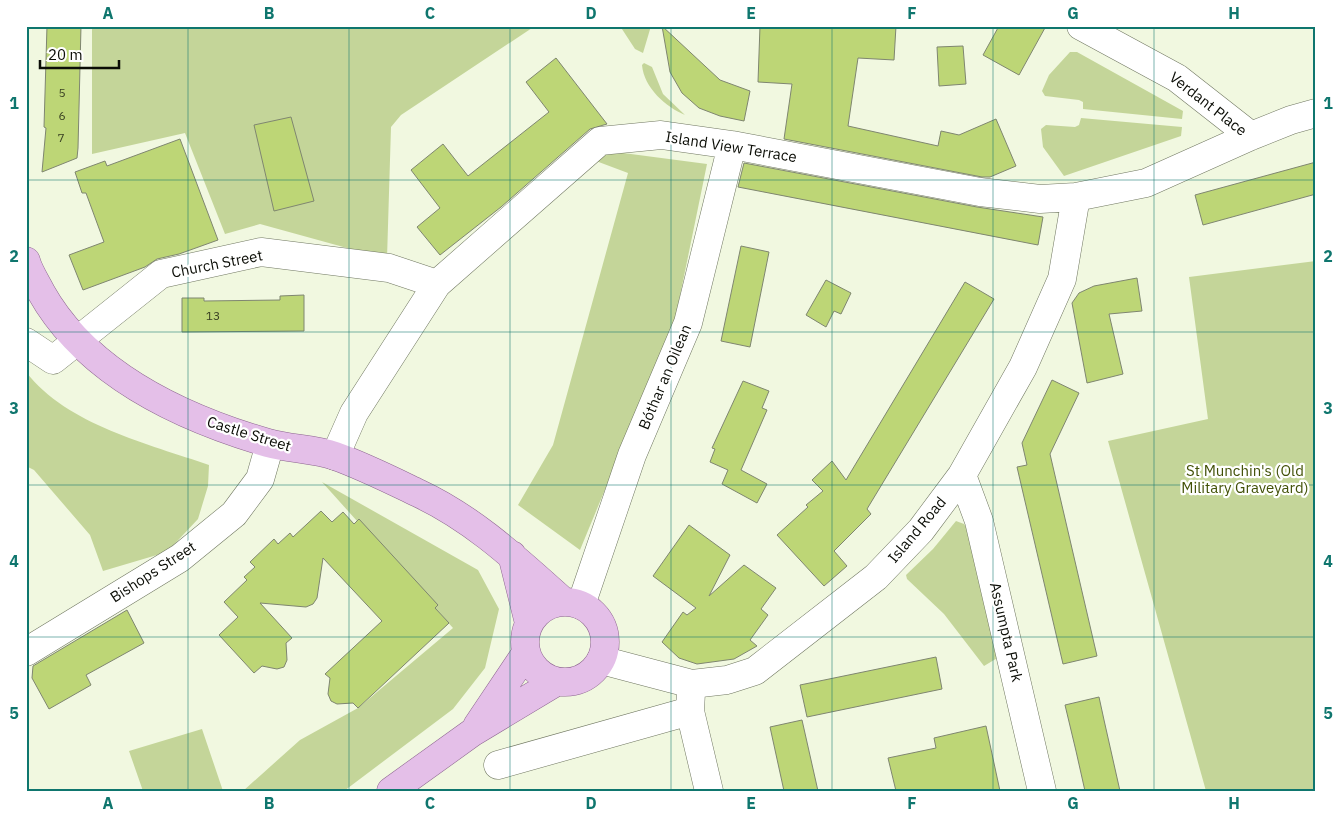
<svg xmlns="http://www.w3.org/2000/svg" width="1342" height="817" font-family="'IBM Plex Sans',sans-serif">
  <rect width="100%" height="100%" fill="#f1f8e0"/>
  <!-- green -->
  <path fill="#c4d599" d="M92,26H535L401,115L391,127L387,259L260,224L225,234L185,133L92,154Z
    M620,26H651L643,53L635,49Z
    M1070,52H1077L1183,111L1182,119L1083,109V102L1079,100L1045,96L1042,91L1049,75Z
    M644,63L652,67L663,94L685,115C666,107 644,88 642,65Z
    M1081,118L1182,127L1181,136L1064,176L1043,147L1041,129L1046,125L1075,127L1079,125Z
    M608,151L707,164L675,320L580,550L518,505L553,445L628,173L596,161Z
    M1316,261V791H1206L1108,441L1208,419L1189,277Z
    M26,372C67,425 149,444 209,465L208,486L198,519L167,552L103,571L90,535L34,470L26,466Z
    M322,482L478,570L499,609L485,668L453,709L344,791H243L300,740L358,708L453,628Z
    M956,521L964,524L968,530L999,657L984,666L944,614L907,579L906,575L933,549Z
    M202,729L223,791H143L129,751Z"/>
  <!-- building -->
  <path fill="#bdd676" stroke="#7f8670" d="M47,26H81L78,148L77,158L42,172L46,128L44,127Z
    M662,26L720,80L750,91L744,121L720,116L699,108L682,93L670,72Z
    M760,26H896L894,60L858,58L848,126L938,146L941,131L959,135L996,119L1016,166L990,177H982L784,139L792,84L758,82Z
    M999,26H1046L1019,75L983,55Z
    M963,46L966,84L939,86L937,47Z
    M556,58L607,124L590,129L501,207L440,255L417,227L440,208L411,170L443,144L468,176L549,112L526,82Z
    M291,117L314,201L274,211L254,125Z
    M180,139L218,240L179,254L157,259L145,267L83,290L69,255L104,242L86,193H82L75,172L105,161L107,166Z
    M1316,162V194L1203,225L1195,195Z
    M744,163L977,207L1043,217L1038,245L738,187Z
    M741,246L769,252L750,347L721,341Z
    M1137,278L1142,311L1109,314L1123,374L1087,383L1072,303L1079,293L1094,286Z
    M826,280L851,293L841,314L834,311L826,327L806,315Z
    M965,282L994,299L867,509L871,514L834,551L847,566L824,586L777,535L808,507L806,505L823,491L812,480L832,461L846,480Z
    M304,295V331L182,332V298H204V301L280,300V296Z
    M1052,380L1079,393L1050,454L1097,656L1063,664L1017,467L1027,465L1022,443Z
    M743,381L769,391L762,408L767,410L741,470L767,484L757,503L722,484L728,470L710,462L715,449L712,448Z
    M321,511L332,522L343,512L354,524L359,519L438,605L435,608L449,623L358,708L353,703L337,704L331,701L328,694L330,678L325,674L382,621L323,558L317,598L313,604L306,607L260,603L292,638L286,643L287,660L284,667L277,669L262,666L254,673L219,635L238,617L224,602L247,580L244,577L255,567L250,562L274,539L278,544L290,533L293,537Z
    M689,525L730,555L709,596L744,565L776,588L761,609L768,615L750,640L757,646L734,659L697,664L679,658L662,642L683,612L687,615L696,608L653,576Z
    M127,610L144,643L86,675L91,685L49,709L32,678L33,666Z
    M936,657L942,689L807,717L800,685Z
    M1099,697L1104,720L1120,791H1085L1076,751L1065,705Z
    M802,720L818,791H784L770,727Z
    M986,726L1000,791H896L888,758L936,748L934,738Z"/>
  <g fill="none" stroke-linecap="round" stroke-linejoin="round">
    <!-- minor casing -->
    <g stroke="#707761" stroke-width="29">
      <path id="minor" d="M1081,26L1177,78L1251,136
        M26,342L53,360L161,274L261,252L389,268L437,284
        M335,456L354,413L437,284L600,141L661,135L732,145L980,192L1040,199L1076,197L1146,183L1251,136L1291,120L1316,113
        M962,475L979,521L1042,791
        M581,605L632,455L688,323L732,145
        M26,652L180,558L234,514L260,479L270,444
        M601,660L692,684L727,680L755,671L876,577L921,530L962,475L1023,367L1062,279L1076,197
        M691,692L690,711L709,791
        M498,765L690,711"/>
    </g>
    <!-- major casing -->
    <g stroke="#8c658f" stroke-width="29">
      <path id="major" d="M26,261C29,272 36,282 41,292C87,374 182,418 268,443C290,449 314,449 335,456C363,466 391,480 418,493C474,519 518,561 563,601
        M512,555L529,623
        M525 642a40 40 0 1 1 80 0a40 40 0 1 1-80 0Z
        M477,726L526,653
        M391,791L473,732L556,682"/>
    </g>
    <!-- minor -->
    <use href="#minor" stroke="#fff" stroke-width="28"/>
    <!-- major -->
    <use href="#major" stroke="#e4bfe8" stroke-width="28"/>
  </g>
  <!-- grid -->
  <path fill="none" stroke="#0f766e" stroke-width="1" stroke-opacity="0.55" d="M188,26V791M349,26V791M510,26V791M671,26V791M832,26V791M993,26V791M1154,26V791M26,180H1316M26,332H1316M26,485H1316M26,637H1316"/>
  <g text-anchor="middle" stroke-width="4.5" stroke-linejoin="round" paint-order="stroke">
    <!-- number labels -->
    <g font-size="12" fill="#383f22">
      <text x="62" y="97">5</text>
      <text x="62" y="120">6</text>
      <text x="61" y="142">7</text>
      <text x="213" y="320">13</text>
    </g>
    <!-- street labels -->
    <g font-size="15" fill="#0b0d06" stroke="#fff">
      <text transform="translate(1208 104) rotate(38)" y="5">Verdant Place</text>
      <text transform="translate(731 147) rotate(9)" y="5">Island View Terrace</text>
      <text transform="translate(217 264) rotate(-11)" y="5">Church Street</text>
      <text transform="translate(665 377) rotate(-67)" y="5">Bóthar an Oilean</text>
      <text transform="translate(249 434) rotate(17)" y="5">Castle Street</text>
      <text transform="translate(917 530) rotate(-50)" y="5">Island Road</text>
      <text transform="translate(153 572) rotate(-33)" y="5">Bishops Street</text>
      <text transform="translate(1006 632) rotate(77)" y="5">Assumpta Park</text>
    </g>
    <!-- park labels -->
    <g font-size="15" fill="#415006" stroke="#fff">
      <text x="1245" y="476">St Munchin's (Old<tspan x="1245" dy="17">Military Graveyard)</tspan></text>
    </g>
  </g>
  <!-- border -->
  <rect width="1342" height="817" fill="none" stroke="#ffffff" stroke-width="55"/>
  <!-- scale -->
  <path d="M40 60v8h79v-8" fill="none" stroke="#0b0d06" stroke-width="2.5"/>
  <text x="48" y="60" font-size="15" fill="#0b0d06" stroke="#ffffff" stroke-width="4" paint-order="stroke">20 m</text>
  <rect x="28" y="28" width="1286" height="762" fill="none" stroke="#0f766e" stroke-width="2"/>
  <g font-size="16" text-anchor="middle" font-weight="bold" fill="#0f766e">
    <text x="108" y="19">A</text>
    <text x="269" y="19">B</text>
    <text x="430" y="19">C</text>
    <text x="591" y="19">D</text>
    <text x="751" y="19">E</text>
    <text x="912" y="19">F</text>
    <text x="1073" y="19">G</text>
    <text x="1234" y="19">H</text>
    <text x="14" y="109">1</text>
    <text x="1328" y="109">1</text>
    <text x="14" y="262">2</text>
    <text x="1328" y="262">2</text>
    <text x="14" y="414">3</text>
    <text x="1328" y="414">3</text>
    <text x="14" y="567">4</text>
    <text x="1328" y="567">4</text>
    <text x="14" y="719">5</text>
    <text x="1328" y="719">5</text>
    <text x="108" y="809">A</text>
    <text x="269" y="809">B</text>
    <text x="430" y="809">C</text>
    <text x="591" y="809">D</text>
    <text x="751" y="809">E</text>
    <text x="912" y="809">F</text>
    <text x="1073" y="809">G</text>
    <text x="1234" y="809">H</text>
  </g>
</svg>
